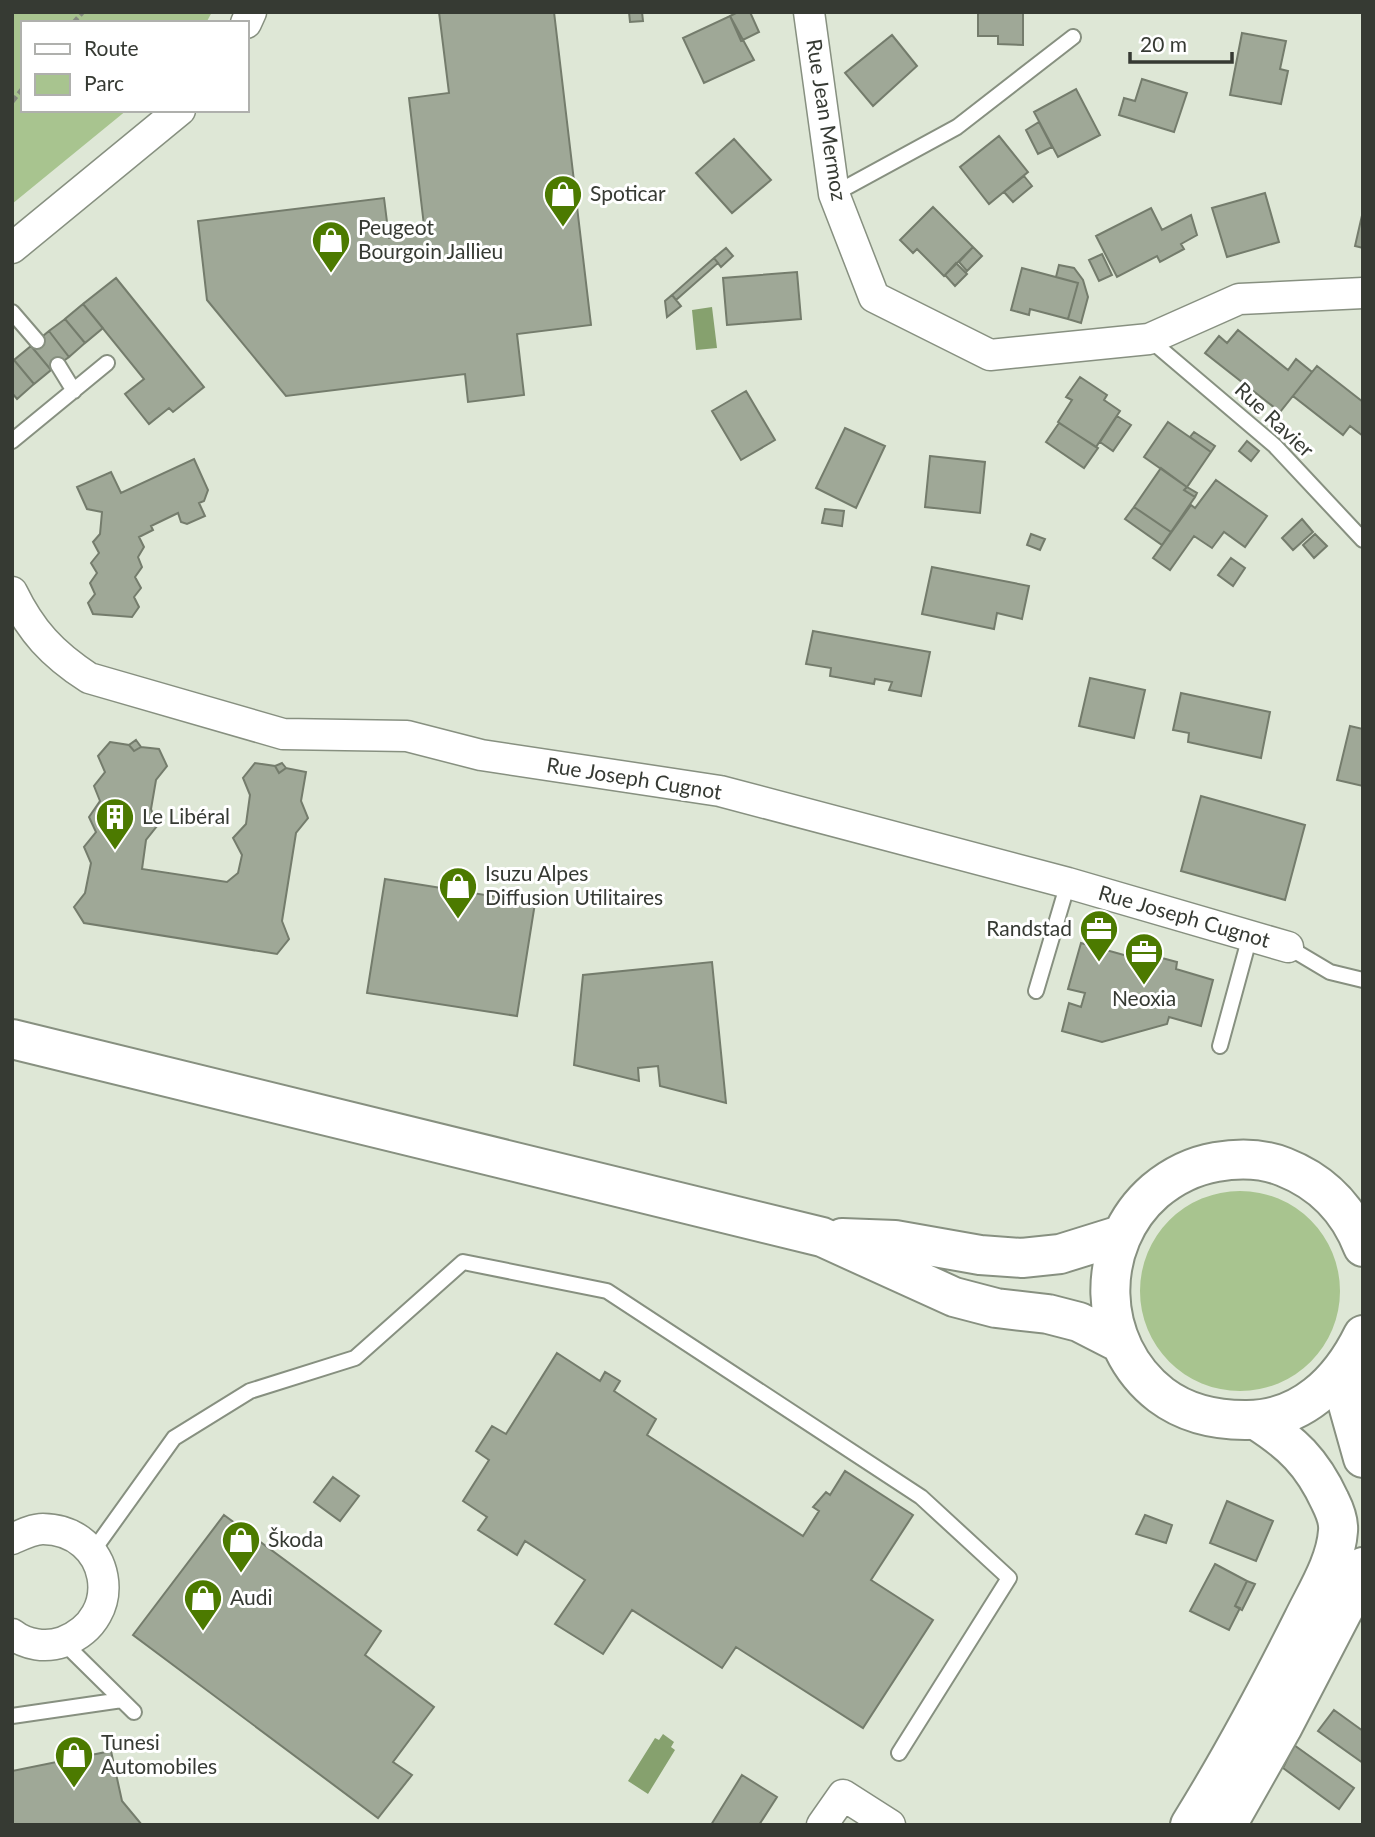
<svg xmlns="http://www.w3.org/2000/svg" width="1375" height="1837" font-family="Lato,sans-serif">
  <rect width="100%" height="100%" fill="#dee7d6"/>
  <!-- green -->
  <path fill="#a8c48f" d="M12,12H212L206,23H23V110H127L12,204Z
    M1140 1291a100 100 0 1 1 200 0a100 100 0 1 1-200 0Z"/>
  <!-- water -->
  <path fill="#86a16e" d="M712,307L717,348L696,350L692,310Z
    M663,1734L674,1742L671,1747L675,1750L648,1794L628,1781L655,1738L659,1740Z"/>
  <!-- building -->
  <path fill="#9fa897" stroke="#747c6c" stroke-width="2" d="M439,12H554L591,325L517,334L524,395L468,402L465,374L286,396L207,300L198,221L384,198L389,238L425,234L409,98L449,93Z
    M629,12H642L643,21L630,22Z
    M738,12H750L759,32L741,41L730,16Z
    M978,12H1023V45L998,44V36H978Z
    M730,16L754,60L704,83L683,38Z
    M1242,33L1286,41L1280,69L1288,71L1281,104L1230,95Z
    M892,35L917,66L873,106L845,73Z
    M1142,79L1187,93L1174,132L1119,115L1124,98L1135,101Z
    M1076,89L1100,135L1058,157L1034,112Z
    M1039,122L1052,147L1038,154L1026,130Z
    M999,136L1028,172L989,204L960,167Z
    M734,139L771,180L732,213L696,173Z
    M1024,176L1032,186L1013,202L1004,192Z
    M1265,193L1279,242L1227,257L1212,208Z
    M933,207L973,247L944,276L917,249L913,253L900,240Z
    M1151,208L1162,230L1191,215L1197,235L1181,244L1184,249L1160,262L1157,256L1117,277L1096,236Z
    M1363,211V248L1355,246Z
    M973,247L982,256L967,271L959,262Z
    M726,248L733,256L721,267L714,258Z
    M1102,254L1112,275L1099,281L1089,260Z
    M714,258L718,263L676,300L672,295Z
    M956,263L967,274L955,286L945,275Z
    M1059,265L1074,268L1083,280L1088,297L1081,323L1068,319L1078,283L1056,277Z
    M1022,268L1078,283L1068,319L1030,309L1029,315L1011,310Z
    M797,272L801,319L727,325L723,278Z
    M116,278L204,387L173,412L169,408L149,424L125,394L144,379L83,304Z
    M672,295L681,306L667,317L665,301Z
    M83,304L103,328L85,343L65,319Z
    M65,319L85,343L69,357L49,331Z
    M1238,330L1288,370L1296,359L1312,372L1280,412L1205,353L1219,336L1227,343Z
    M49,331L69,357L51,370L31,346Z
    M31,346L51,370L34,384L14,360Z
    M14,360L34,384L17,399L12,393V361Z
    M1317,366L1363,402V436L1350,426L1343,435L1293,396Z
    M1080,377L1107,395L1104,400L1120,411L1096,447L1058,422L1072,400L1066,397Z
    M746,391L775,440L741,460L712,411Z
    M1117,416L1131,425L1113,451L1100,442Z
    M1168,422L1211,452L1187,487L1144,457Z
    M1059,423L1098,448L1084,468L1046,442Z
    M845,428L885,446L856,508L816,488Z
    M1194,432L1215,446L1211,452L1190,437Z
    M1247,441L1259,451L1251,461L1239,451Z
    M930,456L985,462L980,513L925,507Z
    M194,459L208,490L204,501L199,503L205,516L187,524L181,522L178,513L151,526L153,530L139,537L144,547L138,557L142,567L135,577L141,588L134,597L139,607L132,617L93,614L88,603L95,594L90,583L97,573L91,563L99,553L93,542L100,534L102,512L87,509L77,487L111,472L121,493Z
    M1161,468L1187,487L1184,490L1195,497L1171,532L1134,507Z
    M1216,480L1267,516L1245,547L1224,532L1212,548L1194,536L1170,570L1153,558L1191,505L1195,508Z
    M1187,487L1197,493L1195,497L1184,490Z
    M1134,507L1171,532L1162,545L1125,519Z
    M825,509L844,511L842,526L822,523Z
    M1302,519L1313,532L1293,550L1282,538Z
    M1031,534L1045,539L1040,550L1027,545Z
    M1315,534L1327,546L1314,558L1303,545Z
    M1231,558L1245,568L1233,586L1218,575Z
    M932,567L1029,586L1022,619L997,613L994,629L922,614Z
    M813,631L930,652L921,696L889,690L892,682L875,679L874,684L830,676L831,668L806,664Z
    M1090,678L1145,690L1134,738L1079,726Z
    M1181,693L1270,712L1261,758L1188,742L1189,733L1173,730Z
    M1350,726L1363,729V786L1337,780Z
    M136,740L141,747L134,751L129,745Z
    M110,742L129,745L134,751L141,747L159,749L167,766L156,780L151,809L157,826L146,840L142,869L227,882L238,873L242,855L233,838L246,824L250,795L243,778L255,763L275,766L279,773L286,768L306,772L301,801L308,818L296,833L282,921L289,939L277,954L84,923L74,907L85,893L91,863L84,847L96,832L89,817L100,801L94,786L105,772L98,756Z
    M282,763L286,768L279,773L275,766Z
    M1201,796L1305,825L1285,900L1181,871Z
    M385,879L535,903L517,1016L367,993Z
    M1081,943L1131,957L1132,950L1177,962L1176,969L1213,980L1201,1026L1169,1017L1167,1024L1102,1042L1062,1031L1069,1003L1081,1007L1085,993L1068,989Z
    M712,962L726,1103L660,1086L658,1066L638,1068L639,1081L574,1065L583,975Z
    M557,1353L600,1381L605,1372L620,1381L614,1391L656,1419L647,1435L803,1536L819,1511L813,1507L826,1492L830,1495L845,1471L913,1515L871,1580L933,1620L863,1728L736,1647L722,1668L632,1610L603,1654L555,1624L585,1580L525,1541L517,1555L478,1530L487,1517L463,1501L489,1460L476,1451L492,1426L506,1434Z
    M333,1477L359,1496L340,1521L314,1502Z
    M1227,1501L1273,1521L1256,1561L1210,1543Z
    M224,1515L381,1631L365,1655L434,1707L393,1762L412,1775L378,1818L133,1635Z
    M1145,1515L1172,1525L1166,1543L1136,1534Z
    M1215,1564L1247,1581L1235,1606L1240,1608L1229,1630L1190,1611Z
    M1247,1581L1255,1584L1242,1610L1235,1606Z
    M1334,1710L1363,1731V1763L1318,1731Z
    M1294,1745L1354,1788L1339,1809L1283,1768Z
    M111,1751L122,1801L142,1825H12V1771Z
    M742,1775L777,1797L759,1825H711Z"/>
  <g fill="none" stroke-linecap="round" stroke-linejoin="round">
    <!-- service casing -->
    <g stroke="#879080" stroke-width="18">
      <path id="service" d="M834,194L957,127L1073,37
        M12,312L37,341
        M1149,339L1275,446L1363,540
        M58,365L74,391
        M12,441L107,363
        M1288,947L1330,972L1363,980
        M1036,991L1068,883
        M1220,1046L1250,936
        M93,1551L174,1438L250,1391L355,1358L463,1262L607,1291L921,1497L1009,1578L899,1753
        M63,1642L134,1712
        M12,1716L122,1700"/>
    </g>
    <!-- minor casing -->
    <g stroke="#879080" stroke-width="33">
      <path id="minor" d="M809,12L834,194L874,297L990,355L1149,339L1239,299L1363,293
        M246,23L251,12
        M12,248L180,110
        M12,592C31,631 52,654 89,678L283,734L407,736L481,755L720,791L1068,883L1288,947
        M12,1539C21,1535 33,1529 43,1529C111,1530 127,1618 63,1642C46,1648 26,1645 12,1634
        M822,1825L843,1795L890,1825"/>
    </g>
    <!-- secondary casing -->
    <g stroke="#879080" stroke-width="42">
      <path id="secondary" d="M1342,1372L1345,1394L1363,1458
        M1190,1825C1231,1759 1268,1690 1303,1620C1316,1593 1336,1562 1338,1531C1339,1521 1334,1509 1330,1501C1312,1462 1292,1443 1256,1420
        M1227,1825L1282,1728L1348,1601L1363,1567"/>
    </g>
    <!-- primary casing -->
    <g stroke="#879080" stroke-width="42">
      <path id="primary" d="M12,1039L822,1237L954,1297L996,1308L1048,1314L1079,1322L1120,1343
        M842,1238L895,1240L980,1255L1022,1258L1060,1254L1121,1235
        M1363,1247C1348,1208 1322,1182 1284,1167C1262,1158 1239,1158 1216,1162C1193,1166 1173,1176 1155,1191C1094,1244 1095,1344 1161,1395C1185,1413 1215,1420 1245,1420C1301,1421 1340,1382 1363,1335"/>
    </g>
    <!-- path -->
    <path stroke="#858b80" stroke-width="4.5" stroke-dasharray="7 3.5" stroke-linecap="butt" d="M73,23L83,12
      M12,102L23,88"/>
    <!-- service -->
    <use href="#service" stroke="#fff" stroke-width="14"/>
    <!-- minor -->
    <use href="#minor" stroke="#fff" stroke-width="30"/>
    <!-- secondary -->
    <use href="#secondary" stroke="#fff" stroke-width="38"/>
    <!-- primary -->
    <use href="#primary" stroke="#fff" stroke-width="38"/>
  </g>
  <!-- icons -->
  <defs>
    <g id="shop-pin" transform="scale(2.0125)"><path d="M0 17L-7.5 6A9.5 9.5 0 1 1 7.5 6Z" fill="#4c7a00" stroke="#fff"/><path d="M-5-2.5h2.3a2.7 3.5 0 0 1 5.4 0H5L5.5 6h-11ZM-1.5-2.5h3a1.5 2.3 0 0 0-3 0Z" fill="#fff"/></g>
    <g id="building-pin" transform="scale(2.0125)"><path d="M0 17L-7.5 6A9.5 9.5 0 1 1 7.5 6Z" fill="#4c7a00" stroke="#fff"/><path d="M-4-6H4V6H1V3H-1V6H-4ZM-2.5-4.3h1.7v1.8h-1.7ZM.8-4.3h1.7v1.8H.8ZM-2.5-1h1.7V.8h-1.7ZM.8-1h1.7V.8H.8Z" fill="#fff"/></g>
    <g id="office-pin" transform="scale(2.0125)"><path d="M0 17L-7.5 6A9.5 9.5 0 1 1 7.5 6Z" fill="#4c7a00" stroke="#fff"/><path d="M-6-3h4V-5.5h4V-3h4V5H-6ZM-1-4.5V-3h2v-1.5ZM-6 0V1H6V0Z" fill="#fff"/></g>
  </defs>
  <g fill-rule="evenodd">
    <use href="#shop-pin" x="563" y="194"/>
    <use href="#shop-pin" x="331" y="240"/>
    <use href="#building-pin" x="115" y="817"/>
    <use href="#shop-pin" x="458" y="886"/>
    <use href="#office-pin" x="1099" y="929"/>
    <use href="#office-pin" x="1144" y="952"/>
    <use href="#shop-pin" x="241" y="1540"/>
    <use href="#shop-pin" x="203" y="1598"/>
    <use href="#shop-pin" x="74" y="1755"/>
  </g>
  <g text-anchor="middle" stroke-width="6" stroke-linejoin="round" paint-order="stroke">
    <!-- street labels -->
    <g font-size="21" fill="#363a33" stroke="#fff">
      <text transform="translate(826 120) rotate(81)" y="7">Rue Jean Mermoz</text>
      <text transform="translate(1274 420) rotate(43)" y="7">Rue Ravier</text>
      <text transform="translate(634 779) rotate(9)" y="7">Rue Joseph Cugnot</text>
      <text transform="translate(1184 917) rotate(16)" y="7">Rue Joseph Cugnot</text>
    </g>
    <!-- poi labels -->
    <g font-size="21" fill="#363a33" stroke="#fff" text-anchor="start">
      <text x="590" y="201">Spoticar</text>
      <text x="358" y="235">Peugeot<tspan x="358" dy="24">Bourgoin Jallieu</tspan></text>
      <text x="142" y="824">Le Libéral</text>
      <text x="485" y="881">Isuzu Alpes<tspan x="485" dy="24">Diffusion Utilitaires</tspan></text>
      <text x="1072" y="936" text-anchor="end">Randstad</text>
      <text x="1144" y="1006" text-anchor="middle">Neoxia</text>
      <text x="268" y="1547">Škoda</text>
      <text x="230" y="1605">Audi</text>
      <text x="101" y="1750">Tunesi<tspan x="101" dy="24">Automobiles</tspan></text>
    </g>
  </g>
  <!-- border -->
  <rect width="1375" height="1837" fill="none" stroke="#363a33" stroke-width="28"/>
  <!-- legend -->
  <rect x="21" y="21" width="228" height="91" fill="#ffffff" stroke="#afb0ad" stroke-width="2"/>
  <rect x="35" y="44" width="35" height="10" fill="#ffffff" stroke="#afb0ad" stroke-width="2"/>
  <text x="84" y="56" font-size="21" fill="#363a33">Route</text>
  <rect x="35" y="74" width="35" height="21" fill="#a8c48f" stroke="#afb0ad" stroke-width="2"/>
  <text x="84" y="91" font-size="21" fill="#363a33">Parc</text>
  <!-- scale -->
  <path d="M1130 52v10h102v-10" fill="none" stroke="#363a33" stroke-width="3.5"/>
  <text x="1140" y="52" font-size="21" fill="#363a33" stroke="#ffffff" stroke-width="5" paint-order="stroke">20 m</text>
</svg>
